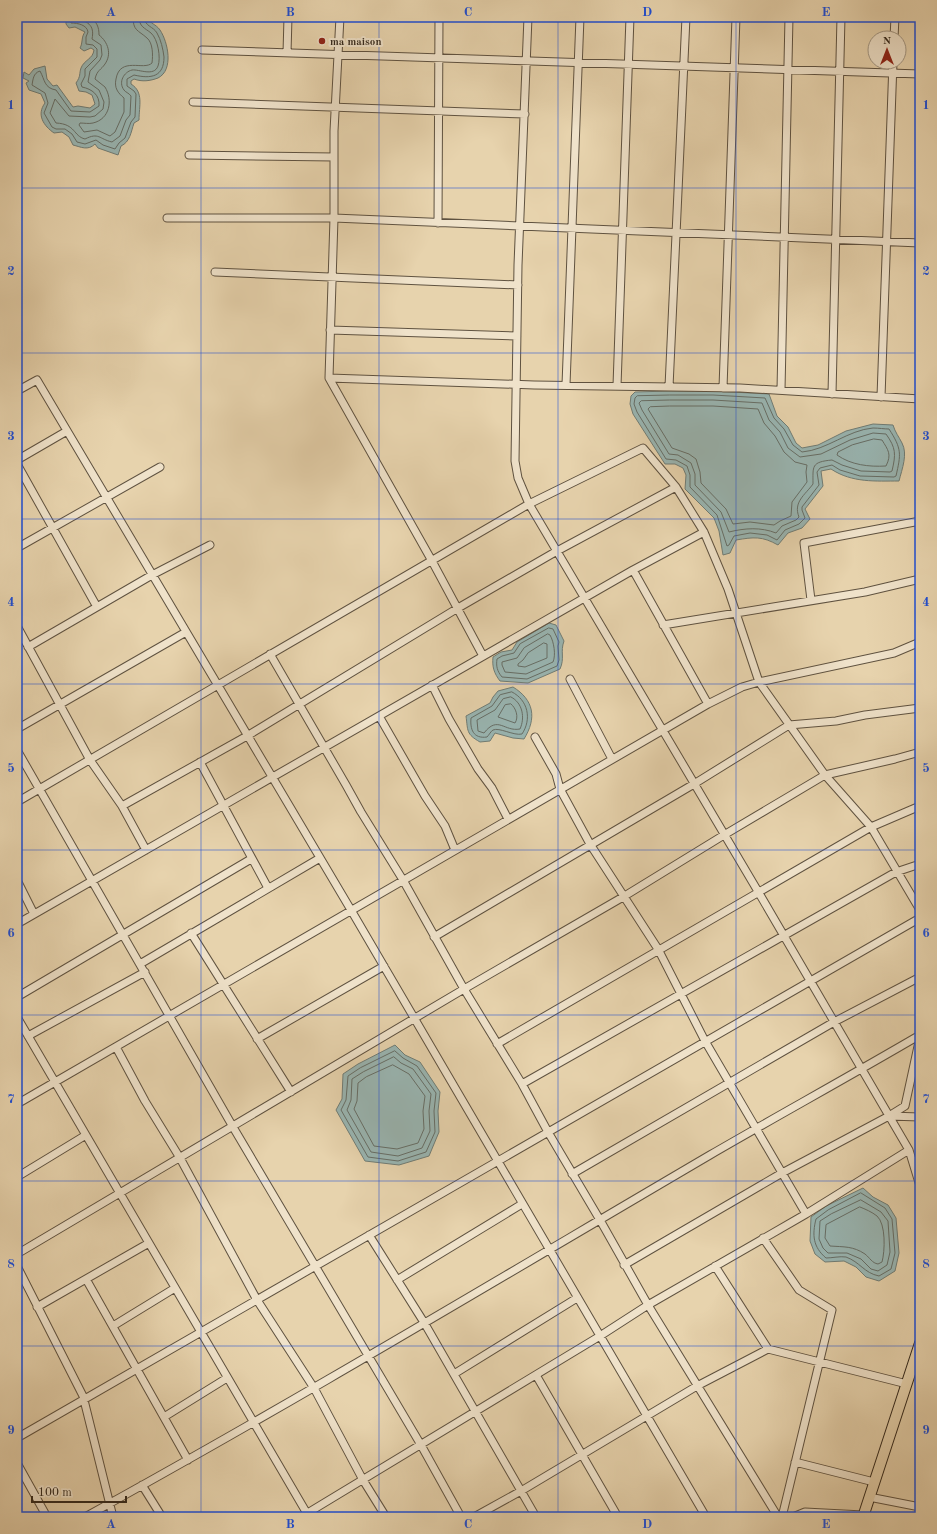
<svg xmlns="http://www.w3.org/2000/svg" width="937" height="1534" font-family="'Old Standard TT',serif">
  <rect width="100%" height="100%" fill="#e7d3ad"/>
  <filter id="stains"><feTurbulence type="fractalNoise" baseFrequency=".005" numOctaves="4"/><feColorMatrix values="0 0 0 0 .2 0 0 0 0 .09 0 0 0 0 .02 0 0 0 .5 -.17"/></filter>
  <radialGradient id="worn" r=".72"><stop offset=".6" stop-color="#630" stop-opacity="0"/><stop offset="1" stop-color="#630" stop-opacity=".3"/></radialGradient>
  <!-- water -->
  <path fill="#99b6b3" stroke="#707d76" d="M66,17H147C150,24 156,24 160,30C168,42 174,70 158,78C150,81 142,82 134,79L131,81V84C144,92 139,106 139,120L134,123C131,132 130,142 121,146L118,155L98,148L95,144C88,151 81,147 73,145L69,137L62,132L54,133C44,126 36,115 45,103L41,94L29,90L26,83L29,81L23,78L24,72L29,75L34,69L45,66L47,79L53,86L57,85L73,107L78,106L90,108L95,104L92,95L86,92L79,91L76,83C81,76 79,74 81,68C84,60 93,59 94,50L91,48L84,51L80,48C83,43 81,37 85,32L75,27L69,28L66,24Z
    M670,391H713L769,394L777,416L788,427L796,443L802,448L818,445L846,431L873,424L893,425C895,432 899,437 902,443C908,454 902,469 899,481C876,481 852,483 831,469L821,471L823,486L805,509L810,519L802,528L788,533L778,545C762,536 754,537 736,540L730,553L723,555L719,531L714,518L685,489L686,475L683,468L675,464H665L633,414L630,404L631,396L635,392Z
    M549,623L556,625L564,641C560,652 565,658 560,669L528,683L500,681C494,673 492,667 493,657L501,652L512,650L517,642Z
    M513,687C534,700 537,718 524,739L513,738L495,733L490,741L480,742C466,734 468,731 466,716L490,703L493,697L498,691Z
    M395,1045L405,1055L420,1062L440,1092L438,1111L439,1132L429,1156L399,1165L365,1161L336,1110L342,1099L343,1074L358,1064Z
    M863,1188L873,1197L888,1205L896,1218L899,1253L895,1271L879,1281L866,1277L856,1267L844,1261L825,1262L815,1254L810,1241L811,1217L826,1206Z"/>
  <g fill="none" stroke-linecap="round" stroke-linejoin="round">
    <!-- shore -->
    <path stroke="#666e67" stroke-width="1" d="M70,17L71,23C78,23 87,25 88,32L86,37V44L93,45L97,49V57L85,69V76L81,84L82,87C92,89 100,95 99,106L90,112L71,111L56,90C44,88 45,80 40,71C33,73 33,80 32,85L45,93L48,103L44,113L52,127L56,129H65L72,134L77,142L85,144L96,140L103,145L115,149L119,143L125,138L131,122L135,117L136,94L134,91L127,86V79L134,75C151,79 164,77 164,57C163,49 161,40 157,33C153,26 145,27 144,17
      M75,17C87,22 95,24 92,39L101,45L102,55L100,60L90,71L88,82L99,90L104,102L103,109L95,116L90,117L69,116L55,99L50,113L56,123C76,124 73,136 85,139C99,132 99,139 112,142L120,136L126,120L130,115L131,96C129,93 125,92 124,90C118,82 124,72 132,70C139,69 154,77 158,66C161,58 158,39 151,33C145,28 139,27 139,17
      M90,17C97,22 99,27 99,35C108,42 112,54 105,64C101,70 97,70 95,79C98,82 102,84 105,87C113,100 110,119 93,123C89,124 84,123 80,123L79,125L84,132L97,130L110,136L115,132L124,112V98C118,93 114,88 116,79C120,56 144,71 152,63C153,55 153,43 147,38C138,30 133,31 133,17
      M670,395H713L765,398L774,418L784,429L793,445L802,452C827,450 848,430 873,428C879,428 884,429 889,429C902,449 901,454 896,476L894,477L860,476L840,470L832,465L820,468L817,472L819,485L802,507V510L805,518L799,524L785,530L777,540L767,535L750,533L734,536L729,545L727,546L717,515L690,487V475L687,466L676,460L666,459L637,412L634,404L635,398L637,396Z
      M670,400H713L762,403L769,420L780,432L788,448L800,457L821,454L850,440L873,433L886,434C896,448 896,454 892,471L890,472L861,471L842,465L832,460C811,462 813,466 813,484C805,495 793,502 799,517L796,520L782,526L776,533C761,527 745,528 729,532L721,512L695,485V474L691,463L678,455L669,454L642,410L639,403L641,401Z
      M670,406H713L758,409L764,423L775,436L784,452L795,462L807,465L806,472L807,482L792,502L791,516L780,521L774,525L750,522L733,524L726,509L701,483L700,472L696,459L689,454L672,448L648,409L650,407Z
      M874,439L882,440C888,450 892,454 886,466C869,467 851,465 837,455L838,452L852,445Z
      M549,628L553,629L559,642L558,646L559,660L557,666L527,679L502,677C497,671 496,666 497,659L502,656L514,653L520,644Z
      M548,634L550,635C554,642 556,655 553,662L526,674L505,672L502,665V662L517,658L524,648Z
      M544,643L547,644V658L525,667L518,666V664L523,660L528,653Z
      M512,692C528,700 532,719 522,734C514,736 499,727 493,730C491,731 489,735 487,737C473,739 470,729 471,718L492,706L500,695Z
      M511,697C523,703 525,718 520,729C504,732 498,715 484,733L478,731L477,720L495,710L503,699Z
      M511,704C516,708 519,717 515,723L498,717L505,705Z
      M395,1051L403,1058L417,1066L436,1093L434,1111L435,1132L426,1152L398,1161L368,1157L341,1110L346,1100L348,1076L360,1068Z
      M394,1057L401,1063L413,1069L431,1094L429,1111L430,1131L422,1148L398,1156L371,1152L347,1110L351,1100L352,1079L363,1072Z
      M393,1065L409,1074L425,1096L423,1111L424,1129L418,1143L397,1149L374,1146L354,1109L357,1101L358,1083L366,1077Z
      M861,1193L885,1208L892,1219L895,1253L891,1269L879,1276C864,1273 860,1262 846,1257C840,1256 832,1258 826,1258C813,1247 812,1235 816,1219L828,1210Z
      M861,1200L881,1212L888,1221L890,1252L887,1265L878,1271L871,1269L861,1259L847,1253H828L823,1248L819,1239L820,1221L831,1214Z
      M860,1207C865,1209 872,1212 877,1216C886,1224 885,1251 882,1262L878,1264C872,1263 870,1258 865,1254C853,1246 844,1247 830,1246L825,1238L826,1225Z"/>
    <!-- minor casing -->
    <g stroke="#5f5240" stroke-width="9">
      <path id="minor" d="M340,17L334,131V218L329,378L432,561L483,656
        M528,17L518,265L515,461L518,478L529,504L756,888L909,1150L920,1186
        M894,38L895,17
        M202,50L920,74
        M287,53L288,17
        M193,102L525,114
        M189,155L334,157
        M167,218H334L920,243
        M438,223L439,17
        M215,272L518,285
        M330,330L517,336
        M329,378L534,385L740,388L920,399
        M566,385L580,17
        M617,386L630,17
        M669,387L686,17
        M723,388L736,17
        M781,390L789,17
        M17,391L37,380L351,910L706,1517
        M832,394L841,17
        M881,397L893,62
        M17,460L67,431
        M17,464L97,607
        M17,548L160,467
        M633,570L708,704
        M811,600L804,543L920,521
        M663,625L865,592L920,579
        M17,626L90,760L122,806L146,850
        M28,647L152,575L210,545
        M270,654L346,785L361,812L403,880L464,989L522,1084L548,1132L600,1220L648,1305L778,1517
        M570,679L612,759
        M432,685L449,719L478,769L492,788L508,819
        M379,716L425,796L445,826L455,850
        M17,729L186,632
        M535,737L556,774L560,789L590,844L658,949L705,1041L806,1214
        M17,750L233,1127L421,1445L461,1517
        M200,762L268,888
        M17,802L529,504L643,448L676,487L704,532L728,589L759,682L825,775L871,827L920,910
        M122,806L247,736L458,608L557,551L676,487
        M17,880L34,914
        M17,924L633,570L704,532
        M191,933L291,1092
        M434,937L694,784L789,725L836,721L865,715L920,708
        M140,964L320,858
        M17,997L251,859
        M17,1017L309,1517
        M28,1036L145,972
        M257,1039L384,966
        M497,1044L871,827L920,806
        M116,1047L145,1101L180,1158L257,1300L314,1388L363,1480L386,1517
        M522,1084L896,872L920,864
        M17,1104L708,704L742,687L759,682L894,653L920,642
        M889,1116L920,1117
        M572,1174L834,1022L920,977
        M17,1177L86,1135
        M369,1235L425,1324L536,1517
        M763,1238L799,1290L832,1310L782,1517
        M17,1254L464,989L623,897L724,835L825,775L895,759L920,752
        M624,1265L782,1173L889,1116L905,1106L920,1037
        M17,1266L83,1396L113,1517
        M715,1266L768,1349
        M86,1279L188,1460
        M397,1280L522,1204
        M37,1307L149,1243
        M113,1326L175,1288
        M454,1374L577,1298
        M536,1375L618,1517
        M164,1417L227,1378
        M17,1438L920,918
        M795,1462L874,1482
        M17,1463L47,1517
        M142,1485L162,1517
        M869,1497L920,1507
        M85,1517C296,1401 502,1277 710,1155C779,1115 850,1076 920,1035
        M301,1517L600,1336L648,1305L806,1214L909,1150
        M474,1517L521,1491L697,1386L768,1349L907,1384
        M793,1517L805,1512L863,1515"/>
    </g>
    <!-- highway casing -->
    <g stroke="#32271b" stroke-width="12">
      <path id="highway" d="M863,1517L920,1343"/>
    </g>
    <!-- minor -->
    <use href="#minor" stroke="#efe2ca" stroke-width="7"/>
    <!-- highway -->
    <use href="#highway" stroke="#e7d3ad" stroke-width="10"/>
  </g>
  <!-- grid -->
  <path fill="none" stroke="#1d4ed8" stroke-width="1" stroke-opacity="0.55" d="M201,17V1517M379,17V1517M558,17V1517M736,17V1517M17,188H920M17,353H920M17,519H920M17,684H920M17,850H920M17,1015H920M17,1181H920M17,1346H920"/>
  <!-- markers -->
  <circle fill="#8f2418" stroke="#efe2ca" stroke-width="1.5" cx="322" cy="41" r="4"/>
  <g text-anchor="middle" stroke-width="4" stroke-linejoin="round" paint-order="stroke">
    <!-- poi labels -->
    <g font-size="11" font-weight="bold" fill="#32271b" stroke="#efe2ca" text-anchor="start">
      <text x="330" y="45">ma maison</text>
    </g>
  </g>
  <!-- margin -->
  <rect width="937" height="1534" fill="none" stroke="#e7d3ad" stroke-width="44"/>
  <!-- north arrow -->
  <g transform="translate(887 50)"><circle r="19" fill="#efe2ca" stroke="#a39784"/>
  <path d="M0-3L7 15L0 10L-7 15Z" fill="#8f2418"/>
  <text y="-6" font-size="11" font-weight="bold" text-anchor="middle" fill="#32271b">N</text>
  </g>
  <!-- scale -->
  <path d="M32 1496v6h94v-6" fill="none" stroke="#32271b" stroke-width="2"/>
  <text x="38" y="1496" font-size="12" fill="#32271b" stroke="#efe2ca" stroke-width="3" paint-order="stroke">100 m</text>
  <rect x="22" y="22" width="893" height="1490" fill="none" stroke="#1d4ed8" stroke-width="1.5"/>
  <g font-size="13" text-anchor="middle" font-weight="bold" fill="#1d4ed8">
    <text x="111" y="16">A</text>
    <text x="290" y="16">B</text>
    <text x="468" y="16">C</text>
    <text x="647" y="16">D</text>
    <text x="826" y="16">E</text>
    <text x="11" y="109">1</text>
    <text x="926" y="109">1</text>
    <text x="11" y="275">2</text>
    <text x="926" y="275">2</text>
    <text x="11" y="440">3</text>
    <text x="926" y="440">3</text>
    <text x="11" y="606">4</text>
    <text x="926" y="606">4</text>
    <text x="11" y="772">5</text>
    <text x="926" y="772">5</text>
    <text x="11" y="937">6</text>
    <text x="926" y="937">6</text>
    <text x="11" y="1103">7</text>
    <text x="926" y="1103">7</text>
    <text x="11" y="1268">8</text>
    <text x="926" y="1268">8</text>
    <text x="11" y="1434">9</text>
    <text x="926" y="1434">9</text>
    <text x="111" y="1528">A</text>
    <text x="290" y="1528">B</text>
    <text x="468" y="1528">C</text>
    <text x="647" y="1528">D</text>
    <text x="826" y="1528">E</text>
  </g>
  <rect width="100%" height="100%" filter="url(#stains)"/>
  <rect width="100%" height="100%" fill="url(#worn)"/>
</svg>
